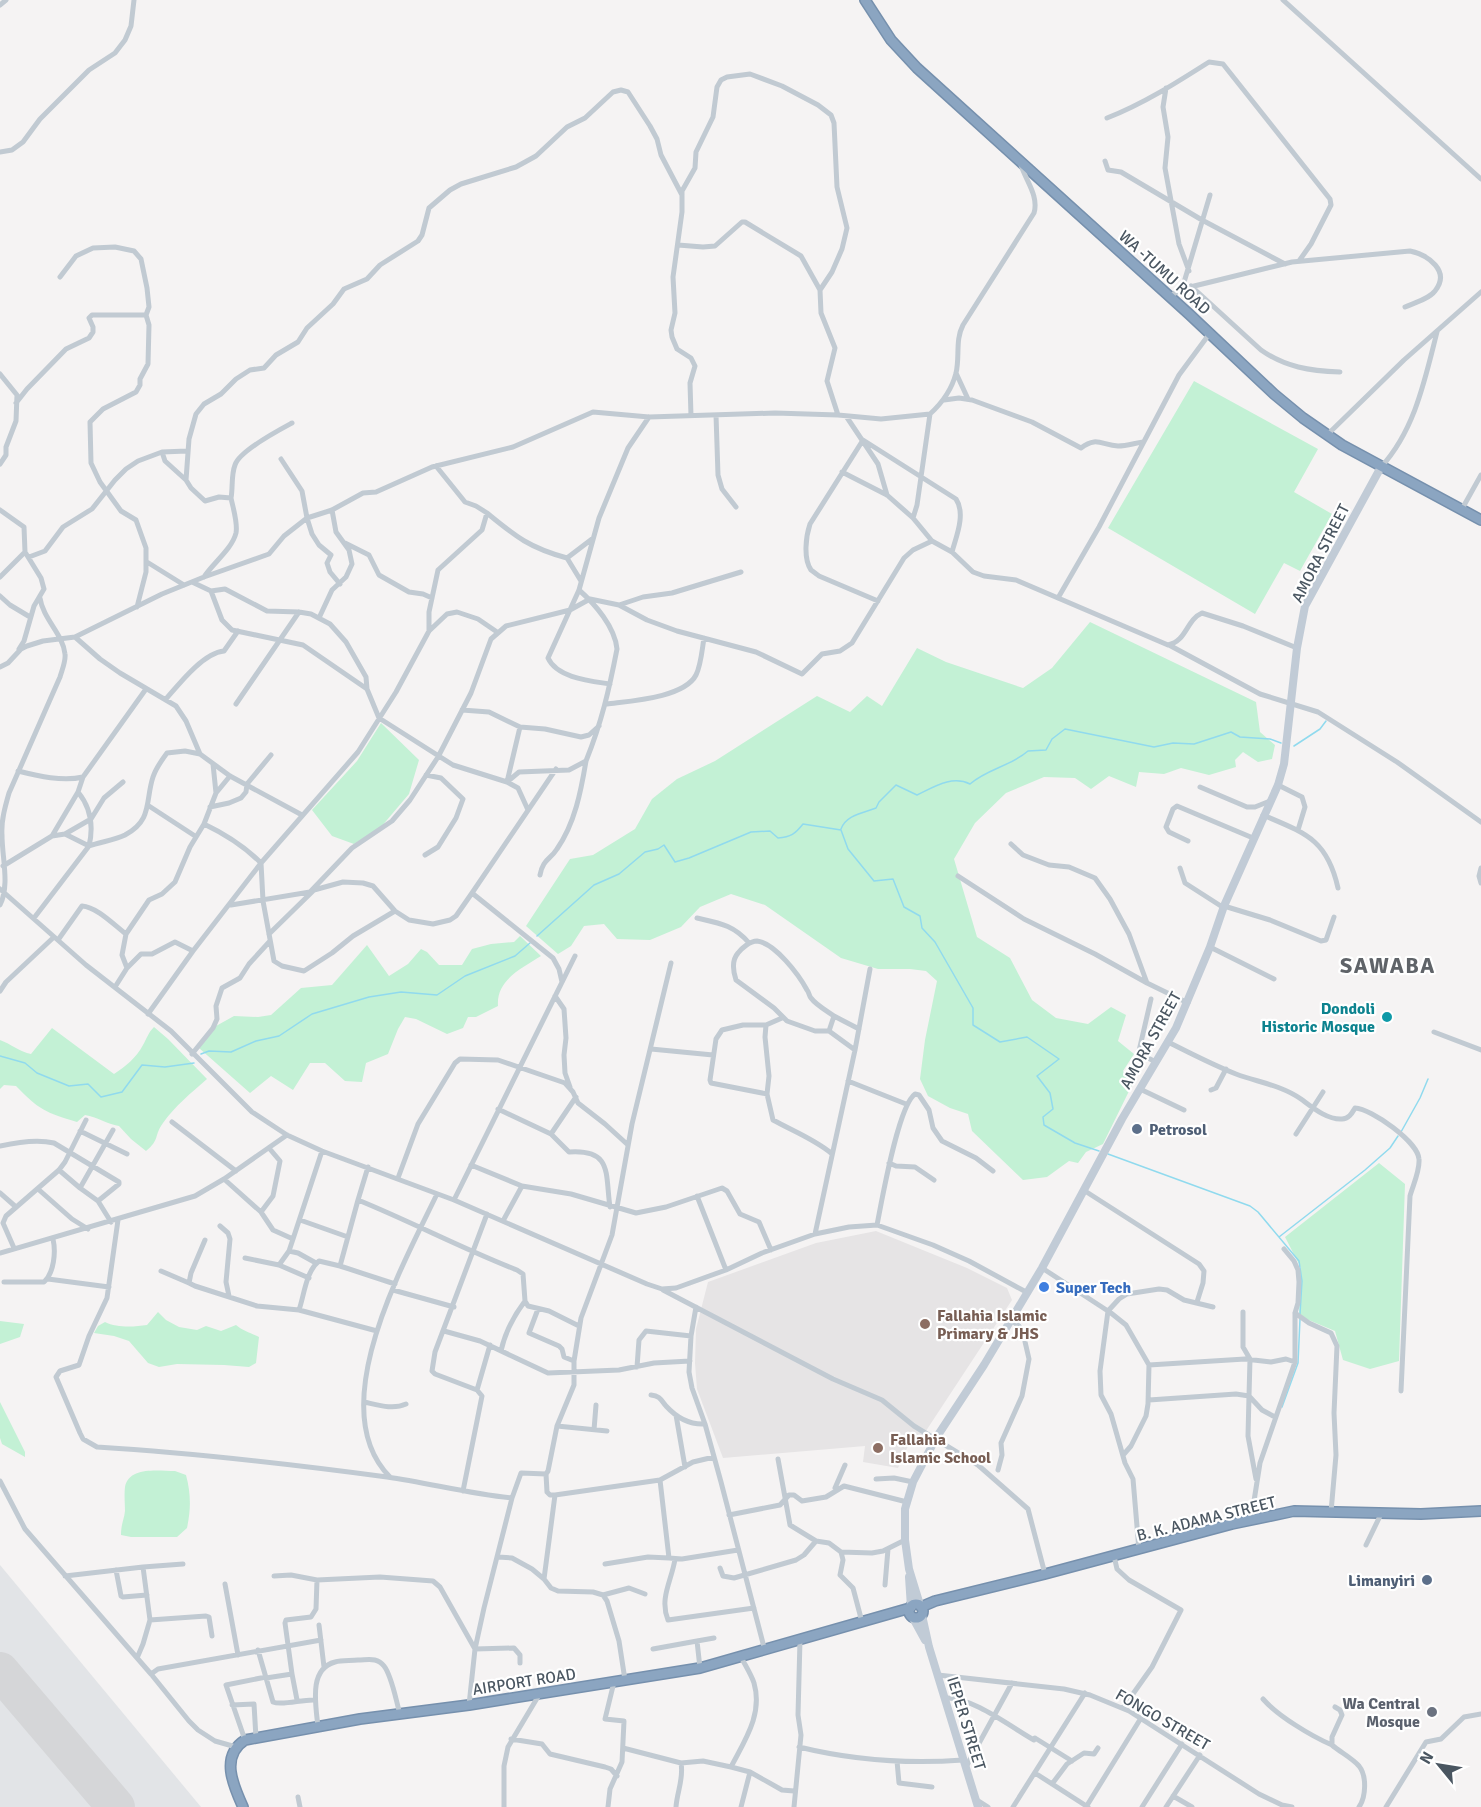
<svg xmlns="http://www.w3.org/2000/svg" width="1481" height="1807" font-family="Signika,sans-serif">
  <rect width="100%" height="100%" fill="#f5f3f3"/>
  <!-- education -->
  <path fill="#e6e4e5" d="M876,1231L967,1268L1007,1288L1012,1300L918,1443L908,1446L898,1468L863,1462L865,1446L723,1458L697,1389L695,1363L696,1329L708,1282L816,1243Z"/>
  <!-- airport -->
  <path fill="#e2e4e7" d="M0,1565L201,1807H0Z"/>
  <!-- green -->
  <path fill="#c3f1d5" d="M1194,381L1318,449L1294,492L1332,514L1300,571L1284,563L1255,614L1108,528Z
    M1090,622L1256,702L1260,732L1275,745L1272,759L1258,762L1243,752L1235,760L1236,767L1209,775L1181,768L1164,774L1139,772L1136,787L1109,776L1091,789L1075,778L1044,777L1006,793L975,823L954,859L977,937L1010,958L1032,1000L1056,1018L1088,1024L1111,1007L1126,1015L1118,1041L1134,1054L1123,1071L1132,1085L1103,1144L1086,1152L1078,1163L1069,1161L1047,1177L1023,1180L972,1131L968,1114L950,1108L928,1096L920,1079L925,1040L937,981L926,971L910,969H878L841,958L765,905L731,894L700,907L681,927L650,940L617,939L604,924L584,926L571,946L558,954L526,926L570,859L593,855L635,829L652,799L677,779L715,761L817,696L850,712L867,696L882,706L917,648L946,662L1023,688L1052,668Z
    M381,723L419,760L409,794L381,827L354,844L332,836L312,810L357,761Z
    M520,936L541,956C522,968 496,980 498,1006L476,1017H468L463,1028L447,1034L416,1019L405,1017L398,1029L388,1054L366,1063L362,1082L345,1081L325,1063H310L293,1090L271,1076L250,1093L199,1048L216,1026L234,1016L258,1017L271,1015L301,988L332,985L367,945L389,976L408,964L421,949L427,952L439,965H462L472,949L491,944L514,942Z
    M154,1027L168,1039L207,1079C191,1093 175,1106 163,1123C154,1135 160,1140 146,1151L131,1139L119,1126C107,1124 97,1117 85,1115L77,1122C46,1113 38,1109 16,1086L4,1085L0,1089V1040C11,1044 20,1052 31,1054L52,1028L114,1074C126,1066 136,1058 143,1045C147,1038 148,1033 154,1027Z
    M1379,1163L1405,1184L1399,1361L1370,1369L1343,1360L1335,1331L1299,1316L1301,1268L1285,1237Z
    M158,1312L166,1320L179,1327L197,1330L206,1326L221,1331L236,1325C243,1331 251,1333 259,1337L256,1363L249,1367L224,1365L177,1364L159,1367L148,1363L129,1341L114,1336L94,1333L98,1326L105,1322C117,1328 134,1327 147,1325Z
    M0,1321L24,1324L20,1337L0,1344Z
    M0,1402L25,1452V1457L2,1444L0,1438Z
    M175,1471L186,1475C191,1494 191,1509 187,1528L177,1537H131L121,1535C121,1524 124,1520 125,1511C125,1504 124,1495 125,1487C129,1466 158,1471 175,1471Z"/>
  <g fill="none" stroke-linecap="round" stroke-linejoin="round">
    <!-- stream -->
    <path stroke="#90daee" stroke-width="1.5" d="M1294,746L1320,729L1326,721
      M841,829C846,815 863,813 876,808L879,802L896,785L917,795C934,787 952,775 970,784C987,769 1011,766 1028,751L1046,750L1052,739L1065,729L1154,747L1173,743L1194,744L1231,732L1240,737L1270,739L1281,743
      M537,936L594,885L619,874L645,852L658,849L664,845L675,862L689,858L751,832L770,831L778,838C791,837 795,834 803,824L841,830L848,849L874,881L893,879L904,907L920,916L922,928L935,942L973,1008V1025L1000,1042L1027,1037L1059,1059L1037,1076L1050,1093L1053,1109L1043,1117L1044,1125L1075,1143L1099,1151
      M201,1054L209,1051L231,1052L256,1041L279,1036L312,1014L369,997L401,992L437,995L465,976L515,956L530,943
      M0,1056L25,1063L37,1073L69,1086L88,1084L101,1097L122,1092L142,1065L165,1067L194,1063
      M1401,1132L1420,1098L1428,1079
      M1108,1154L1250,1206L1258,1212L1299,1261L1302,1281L1300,1314
      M1279,1237L1365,1170L1390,1148L1398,1136
      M1282,1407L1298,1363L1300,1319"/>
    <!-- runway -->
    <path stroke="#d5d6d8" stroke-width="38" d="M0,1671L116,1807"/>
    <!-- highway casing -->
    <g stroke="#7690ad" stroke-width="12">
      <path id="highway" d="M865,0L891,40L917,68L1189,314L1274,394L1303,418L1342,445L1481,520
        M909 1611a7 7 0 1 1 14 0a7 7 0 1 1-14 0Z
        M921,1607L935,1601L1045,1574L1232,1524L1294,1511L1421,1514L1481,1511
        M243,1807C233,1785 220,1756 245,1740L360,1719L469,1705L700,1668L910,1608"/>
    </g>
    <!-- street -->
    <path stroke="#c1cad2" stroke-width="5" d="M1283,0L1481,179
      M0,5L6,0
      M1166,88L1163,107L1168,137L1165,168L1179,244L1189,271
      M1107,118C1143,104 1176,83 1209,62L1223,64L1330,199L1331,205L1311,244L1299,261
      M0,152L12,150L23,142L40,119L89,70L115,53L125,40L131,26L134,0
      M1105,161L1108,170L1121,172L1202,220L1285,264
      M678,245L703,247L715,246L742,222H745L801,256L820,290L821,313L835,348L827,381L838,415
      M60,277L76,256L93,248L115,247L134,251L141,259L147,288L149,307L146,315L149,325L148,364L140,379V385L136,392L103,409L90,422L91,463L100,482L121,511L136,520L146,548V572L137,607
      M1191,286L1261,350C1285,367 1310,371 1340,372
      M1182,289L1210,195
      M1170,296L1182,289L1292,262L1410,251C1428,255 1451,271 1435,291C1429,299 1414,303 1405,307
      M956,373L968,399
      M0,374L17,395L16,421L6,447V455L0,464
      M944,400L959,398L972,400L1032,422L1081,448C1096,436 1102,445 1118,446C1127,446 1135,443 1143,442
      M16,403L27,389L66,349L89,338L93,332V327L89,318L92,315H146
      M716,415L718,475L722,489L736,507
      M691,416L690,383L695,366L691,358L677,349L672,337L671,330L675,313L673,277L682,212V191L695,168L696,152L713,117L717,87L721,80L727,77L750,74L782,86L818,105L831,115L834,123L837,187L847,228L842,249L832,272L820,290
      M846,416L878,464L887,495
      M1327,435L1404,360L1481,292
      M863,440L810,524C806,536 803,558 811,570C811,570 818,575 819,576L878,601
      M863,440L956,499C966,514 956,537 952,552
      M162,452L165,461L186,480
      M281,459L302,491L307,518L312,534L319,545L331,555L327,563L330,572L340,584
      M1381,467C1415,430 1425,379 1437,332
      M842,472L887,495L913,518L932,541L952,552L973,572L984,576L1016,580L1168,645C1187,641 1186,620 1202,613L1243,626L1297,648
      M231,498C233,488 231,475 235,465C239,451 279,430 292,423
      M1462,509L1481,475
      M0,510L24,527L25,552L41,578L44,589L34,606L24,641L19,649
      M487,513C516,537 530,548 567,558L581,581
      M913,518L917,505L930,414
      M345,543L369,555L379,575L409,592L423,594L432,598
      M29,557L45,551L63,527L92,509L115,480L126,469L138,461L162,452L187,451
      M567,558L592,539
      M147,562L184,585
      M0,577L25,552
      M204,577C213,563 232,549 236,533C238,523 233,508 231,498L219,497L205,501L191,488L186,480L189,439L196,414L204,404L221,394L236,379L250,370L264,368L276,355L298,342L307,328L333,304L344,289L367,279L380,265L418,241L422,235L429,208L450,190L461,184L516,167L536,156L567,127L585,118L613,92L621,90L628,92L650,126L657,139L661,155L682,195
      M192,582L211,591L225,589L267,611L299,612L311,614L330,624L346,642L366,677L367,689
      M211,591L222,620L232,630L303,645L367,689L379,718L453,765L507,782L518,788L528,810
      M0,596L10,605L30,617
      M1058,598L1099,527L1179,375L1210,333
      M619,605L643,597L672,593L741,572
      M319,618L332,590L346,577L352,564L349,550L336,532L332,510
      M429,631V612L438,570L482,530L487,513L476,506L465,502L436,466
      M75,637L100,659L120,673L176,706L186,721L200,754L230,776L302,815
      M1169,645L1260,694L1318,712L1397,762L1481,822
      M0,667L8,663L21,649L27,646L43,641L75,637L162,594L204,577L269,554L284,536L307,518L332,510L363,493L376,492L432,467L513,447L593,412L649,417L775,413L838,415L881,419L930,414C942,403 952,389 956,373C960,357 955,340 963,325L1034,213C1039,196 1026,181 1021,165
      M610,684C591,681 557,678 548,658L579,590L599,518L628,448L649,417
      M166,699C179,684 203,653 224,651L238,631
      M236,704L299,612
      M607,704C629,701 684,698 696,675C701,665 702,650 704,638
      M462,710L489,712L520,727L507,782
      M520,727L545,729L581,737L589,735L599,726
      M213,764L216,793
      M18,771C38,776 63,782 83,777
      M230,776L216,793L204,824C225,834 245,847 261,863L263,901L274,961L282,966L304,971L332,953L353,936L395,911
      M507,782L519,772L569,770L586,761C602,721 609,690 617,649C615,627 595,604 579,590
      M1278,785L1302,797L1305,807L1298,830
      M1200,787L1247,807H1255L1270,801
      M149,806L195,836
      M210,807L229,803L241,798L246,792L247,784L271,755
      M1263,815C1305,833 1327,839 1338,888
      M65,834L91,819L104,798L123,782
      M52,836L65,834L89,846C100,842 115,840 125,835C153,820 145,801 153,777C156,768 161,761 167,753L185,751L200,754
      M1188,841L1169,832L1166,827L1173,809L1177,806L1253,838
      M1011,844L1023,855L1049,865L1069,867L1095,878L1110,899L1129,934L1147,983
      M425,855L438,847L456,818L463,799L441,778L426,775
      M3,866L52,836L78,792L83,777L146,689
      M1180,868L1185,883L1224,908
      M1481,868L1479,876L1481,883
      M540,875C543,859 550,860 557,849C575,823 581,791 586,761
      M958,876L1024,919L1095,954L1147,983L1188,1003
      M0,889L86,965L171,1031L252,1112L287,1135L322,1151L454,1200L647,1284L662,1289L676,1288L726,1270L762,1253L815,1234L849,1227L877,1225L933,1245L969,1261L1028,1293
      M472,893L553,958L559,969L562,982
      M0,905C10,885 2,858 2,835C1,821 5,807 9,793L60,677C62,670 66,661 65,654C63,634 43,619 40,598
      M231,905L310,892L352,848L392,821L410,800L438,757L471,693L491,639L506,626L570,610L590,599L619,605L647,620L677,631L756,652L802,674L822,654L840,651L852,643L904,558L913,550L932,541
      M1224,906L1270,920L1321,941L1326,940L1334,917
      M34,918L89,846C94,825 91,808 78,792
      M697,918C719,923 734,925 749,943
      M269,934L314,890L343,882L363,883L373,886L395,911L409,920L433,924L450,920L456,916L472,893L556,769
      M58,940L82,906C97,907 114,925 126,934
      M1210,947L1274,979
      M127,968L122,955L126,934L149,900L162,894L175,882L190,847L204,824
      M115,987L127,968L141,954H152L175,942L193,951
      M0,991L6,982L54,937
      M555,996L564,1009L566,1038L564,1055L565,1073L570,1087
      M1151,999L1139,1051L1140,1054L1156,1062
      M148,1014L193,951L261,863L358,752L396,692L429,631L447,614L457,612L478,619L497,632
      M834,1016L859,1029
      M766,1025L765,1037L769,1076L767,1094L773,1120C793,1131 814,1139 831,1153
      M829,1031L834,1016C827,1011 816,1005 811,998C809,996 809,992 807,990C799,975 775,943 757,941C750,941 742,948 738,953C731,961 733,971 736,980L774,1008L787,1021L815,1031H829L855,1050
      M1434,1032L1481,1050
      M1168,1042C1190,1053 1213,1065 1236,1074C1257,1082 1281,1085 1301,1099C1312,1107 1327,1120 1342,1119C1349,1119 1352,1113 1355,1108C1372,1109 1418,1142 1419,1159C1420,1171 1413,1185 1410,1196L1401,1391
      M651,1049L713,1055
      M192,1054L213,1028L217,1019L216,1006L222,988L240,978L249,964L270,941
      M848,1081L906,1104
      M1140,1089L1184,1110
      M1211,1090L1216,1088L1226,1069
      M767,1094L711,1083L710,1080L716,1039L722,1030L743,1025H766L782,1018
      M498,1109L551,1134L569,1152C613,1149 605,1174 610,1207
      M172,1122L236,1171
      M80,1131L127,1154
      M551,1134L576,1097
      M1296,1134L1323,1092
      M0,1146C18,1142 37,1139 54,1143L119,1182V1184L98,1201
      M889,1163L896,1166L915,1167L934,1180
      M471,1165L522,1186
      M368,1167L358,1200C412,1222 463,1249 517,1270L523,1274L525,1301L528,1306L549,1311L579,1326
      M59,1170L80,1188L98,1201L111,1222
      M398,1178L418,1124L455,1063L460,1059L498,1060L565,1083L573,1092L578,1103L605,1124L628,1145
      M224,1179L261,1212L273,1230L293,1239L289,1251L298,1253L316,1263
      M80,1188L113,1130
      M38,1189L72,1219L88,1229
      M1085,1191L1199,1264L1204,1271L1203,1283L1197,1302
      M0,1193L16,1207
      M697,1196L726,1270
      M454,1200L575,956
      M261,1212L273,1196L280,1161L269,1148
      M118,1220L107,1298L89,1336L79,1365L60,1371L56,1377L80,1433L83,1439L97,1447C194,1453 290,1464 387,1477C429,1483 470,1494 512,1498
      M300,1220L348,1237
      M503,1221L522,1186L571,1194L636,1213L666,1207L722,1188L727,1191L740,1214L759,1222L771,1250
      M877,1225C882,1200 898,1106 915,1094L919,1095L929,1110L933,1128L942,1141L976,1158L993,1171
      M220,1226L228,1233L230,1239L226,1282L229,1296
      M815,1234L855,1050L870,969
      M293,1239L322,1151
      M205,1240L191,1273L189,1283L195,1286L257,1306L299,1310L377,1331
      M14,1248L3,1223L6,1216L59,1170L65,1162L86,1120
      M0,1253L195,1196L224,1179L287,1135
      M245,1258L279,1265L309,1278
      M279,1265L289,1251
      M340,1266L358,1200
      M1042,1268L1111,1313L1126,1325L1149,1365L1148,1404L1146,1416L1131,1446L1124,1454
      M161,1271L189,1283
      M48,1279L109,1287
      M4,1282H44C54,1273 56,1252 53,1239
      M393,1290L454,1307
      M663,1290L833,1379L882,1400L914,1426L978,1465L1028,1509L1045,1574
      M696,1307L691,1336L689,1372L692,1388L705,1424L721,1482L765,1651
      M538,1309L529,1333L559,1346L562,1349L564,1357L574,1361
      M299,1310C304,1296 306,1271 319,1261L340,1266L395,1284
      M1243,1312V1347L1250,1359L1249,1396L1262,1410L1275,1417
      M1295,1313L1309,1323L1331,1333L1337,1346L1334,1413L1336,1455L1331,1512
      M444,1331L480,1341L548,1373L619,1370L654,1363L690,1361
      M501,1351C505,1332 513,1317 525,1301
      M1149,1365L1245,1359L1271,1362L1286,1359L1295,1362
      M637,1367L639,1340L646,1331L691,1336
      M477,1390L490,1345
      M651,1395C660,1396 661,1400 666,1406C677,1418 689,1425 705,1424
      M1149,1400L1236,1394L1249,1396L1248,1436L1256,1479
      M364,1402C378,1405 393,1410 406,1404
      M676,1415L685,1467
      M557,1426L607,1431
      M594,1430L596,1405
      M778,1459L790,1525L816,1541
      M998,1470L1002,1455L1001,1443L1022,1396L1029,1359L1023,1333L1019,1326L1011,1320
      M546,1474L547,1492L550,1495H555L660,1480L693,1462L714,1457
      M390,1477C322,1409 403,1265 437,1194
      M876,1479L894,1478L913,1482
      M660,1480L669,1558L682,1559L738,1550
      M0,1481L25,1529L151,1674L189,1721L198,1730L215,1741L236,1747
      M835,1488L845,1465
      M463,1491L482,1396L477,1390L435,1374L432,1371L435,1352L487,1214
      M729,1515L780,1505L789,1495H794L802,1501L826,1497L844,1486L907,1502
      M1251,1520L1260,1463L1295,1362V1313L1298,1303L1299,1282L1298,1270L1294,1261L1284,1249
      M1366,1545L1381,1514
      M1139,1550L1133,1479L1125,1463L1111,1414L1101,1395L1100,1371L1108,1311L1119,1299L1127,1294L1159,1289L1167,1290L1184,1300L1213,1307
      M841,1552L843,1560L840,1575L853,1588L862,1622
      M1114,1556L1117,1569L1129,1580L1181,1610L1152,1667L1123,1708
      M498,1557L512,1558L532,1569L544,1579L551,1588L558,1591L593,1592L603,1595L607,1601L619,1641L625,1680
      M675,1559C672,1580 659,1598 668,1620L754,1608
      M605,1564L648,1557L669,1558
      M143,1567L183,1564
      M720,1568L723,1576L734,1578L796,1560L804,1555L816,1541L829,1543L841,1552L872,1553L883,1551L905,1540
      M116,1570L121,1596L123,1597L147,1595
      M65,1576L143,1567L150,1620L143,1644L137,1658
      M274,1576L291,1575L317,1580L380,1577L433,1581L440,1587L475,1649L514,1648L520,1655V1663
      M544,1579L555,1495
      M225,1584L238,1655
      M885,1585L888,1549
      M603,1595L629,1588L645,1594
      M150,1620L206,1616L209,1617L212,1636
      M319,1625L324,1667
      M697,1641L714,1638
      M653,1649L697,1641L700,1668
      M258,1650L273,1702C282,1706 303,1699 315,1700
      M151,1674L158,1669L321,1640
      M292,1674L285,1623L286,1620L311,1617L316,1609L317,1580
      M938,1675L1064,1689L1090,1695L1129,1711L1259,1794L1282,1805L1292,1807
      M266,1678L292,1674L297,1700
      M945,1698C971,1696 1011,1727 1034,1740L1035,1738L1072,1761
      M1263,1699C1278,1716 1311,1736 1332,1745
      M232,1705L254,1704L256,1738
      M469,1705L475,1649L484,1608L512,1498L521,1473L546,1474L548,1471L557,1426L574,1385V1361L581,1318L612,1235L632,1124L671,963
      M1335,1707L1340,1710L1342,1715L1332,1737V1745C1340,1752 1352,1758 1359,1766C1367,1776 1366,1797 1359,1807
      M318,1727C316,1706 308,1669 335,1662C342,1660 351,1661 358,1660C368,1660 377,1657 384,1666C392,1676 396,1701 400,1714
      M511,1739L542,1744L550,1754L605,1767L611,1769L617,1776
      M245,1740L226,1685L266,1677
      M799,1747C852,1760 909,1764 963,1760
      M623,1748L681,1763L703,1761L731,1767L750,1772L782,1790L794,1791
      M897,1761L899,1783L932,1787
      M731,1767C745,1740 763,1714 754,1683C751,1674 745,1665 741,1657
      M966,1767L1012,1683
      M1035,1773L1088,1807
      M1052,1784L1067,1764L1084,1753L1094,1754L1098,1748
      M1173,1796L1192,1807
      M298,1797L300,1807
      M977,1800L988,1807
      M504,1807V1766L508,1747L539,1695
      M608,1807L610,1789L622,1762L624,1721L605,1719L614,1682
      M676,1807C677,1792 684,1778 681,1763
      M741,1807L750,1772
      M794,1807L801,1735L798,1715L800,1640
      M1013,1807L1085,1693
      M1086,1807L1141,1718
      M1142,1807L1182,1744
      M1166,1807L1200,1755
      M1386,1807L1426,1742L1441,1739L1464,1717L1481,1714"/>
    <!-- secondary -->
    <path stroke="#c1cbd6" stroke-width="8" d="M909,1577L911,1607
      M920,1605L909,1569L905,1540V1509L913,1482L936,1438L984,1365L1042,1268L1122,1119L1176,1028L1210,947L1224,906L1278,785L1284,764L1297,648L1305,606L1381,467
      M922,1615L929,1647L978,1807
      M913,1618L925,1640"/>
    <!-- highway -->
    <use href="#highway" stroke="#8ba5c1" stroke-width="9"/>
  </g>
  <!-- markers -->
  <circle fill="#0f9aa8" stroke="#fff" stroke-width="2" cx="1387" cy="1017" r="6"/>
  <g fill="#5c6f8a" stroke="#fff" stroke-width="2">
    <circle cx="1137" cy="1129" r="6"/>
    <circle cx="1427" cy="1580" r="6"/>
  </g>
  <circle fill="#3f7fe0" stroke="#fff" stroke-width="2" cx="1044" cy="1287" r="6"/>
  <g fill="#8d6e63" stroke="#fff" stroke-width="2">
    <circle cx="925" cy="1324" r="6"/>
    <circle cx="878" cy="1448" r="6"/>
  </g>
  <circle fill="#6b7280" stroke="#fff" stroke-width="2" cx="1432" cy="1712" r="6"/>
  <g text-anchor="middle" stroke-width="4.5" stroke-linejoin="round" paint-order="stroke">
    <!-- street labels -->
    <g font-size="16" fill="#4a5661" stroke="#fff">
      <text transform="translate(1165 272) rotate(42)" y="6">WA -TUMU ROAD</text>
      <text transform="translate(1320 553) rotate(-63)" y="6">AMORA STREET</text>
      <text transform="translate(1150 1040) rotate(-61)" y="6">AMORA STREET</text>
      <text transform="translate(1206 1518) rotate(-14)" y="6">B. K. ADAMA STREET</text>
      <text transform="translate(524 1681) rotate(-9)" y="6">AIRPORT ROAD</text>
      <text transform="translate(1163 1719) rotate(30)" y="6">FONGO STREET</text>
      <text transform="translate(967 1723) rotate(73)" y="6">IEPER STREET</text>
    </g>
    <!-- culture labels -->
    <g font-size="16" font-weight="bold" fill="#0d838f" stroke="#fff" text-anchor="end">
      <text x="1375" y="1014">Dondoli<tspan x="1375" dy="18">Historic Mosque</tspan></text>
    </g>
    <!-- service labels -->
    <g font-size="16" font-weight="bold" fill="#4e5e75" stroke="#fff" text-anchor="start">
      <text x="1149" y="1135">Petrosol</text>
      <text x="1415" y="1586" text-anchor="end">Limanyiri</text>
    </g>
    <!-- shop labels -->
    <g font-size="16" font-weight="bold" fill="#366cbe" stroke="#fff" text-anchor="start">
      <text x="1056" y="1293">Super Tech</text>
    </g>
    <!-- education labels -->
    <g font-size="16" font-weight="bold" fill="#785e54" stroke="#fff" text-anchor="start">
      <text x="937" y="1321">Fallahia Islamic<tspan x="937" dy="18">Primary &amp; JHS</tspan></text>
      <text x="890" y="1445">Fallahia<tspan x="890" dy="18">Islamic School</tspan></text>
    </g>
    <!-- worship labels -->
    <g font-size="16" font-weight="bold" fill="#5b616d" stroke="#fff" text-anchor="end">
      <text x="1420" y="1709">Wa Central<tspan x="1420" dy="18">Mosque</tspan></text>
    </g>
    <!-- district labels -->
    <g font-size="22" font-weight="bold" letter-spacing="1.5" fill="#5f6368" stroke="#fff">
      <text x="1388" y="973">SAWABA</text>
    </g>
  </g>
  <!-- north arrow -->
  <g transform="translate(1439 1765) rotate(300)" stroke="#ffffff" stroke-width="4.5" paint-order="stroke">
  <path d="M0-4.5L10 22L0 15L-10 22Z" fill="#4a5661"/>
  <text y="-9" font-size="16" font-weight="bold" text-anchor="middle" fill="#4a5661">N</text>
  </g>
</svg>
